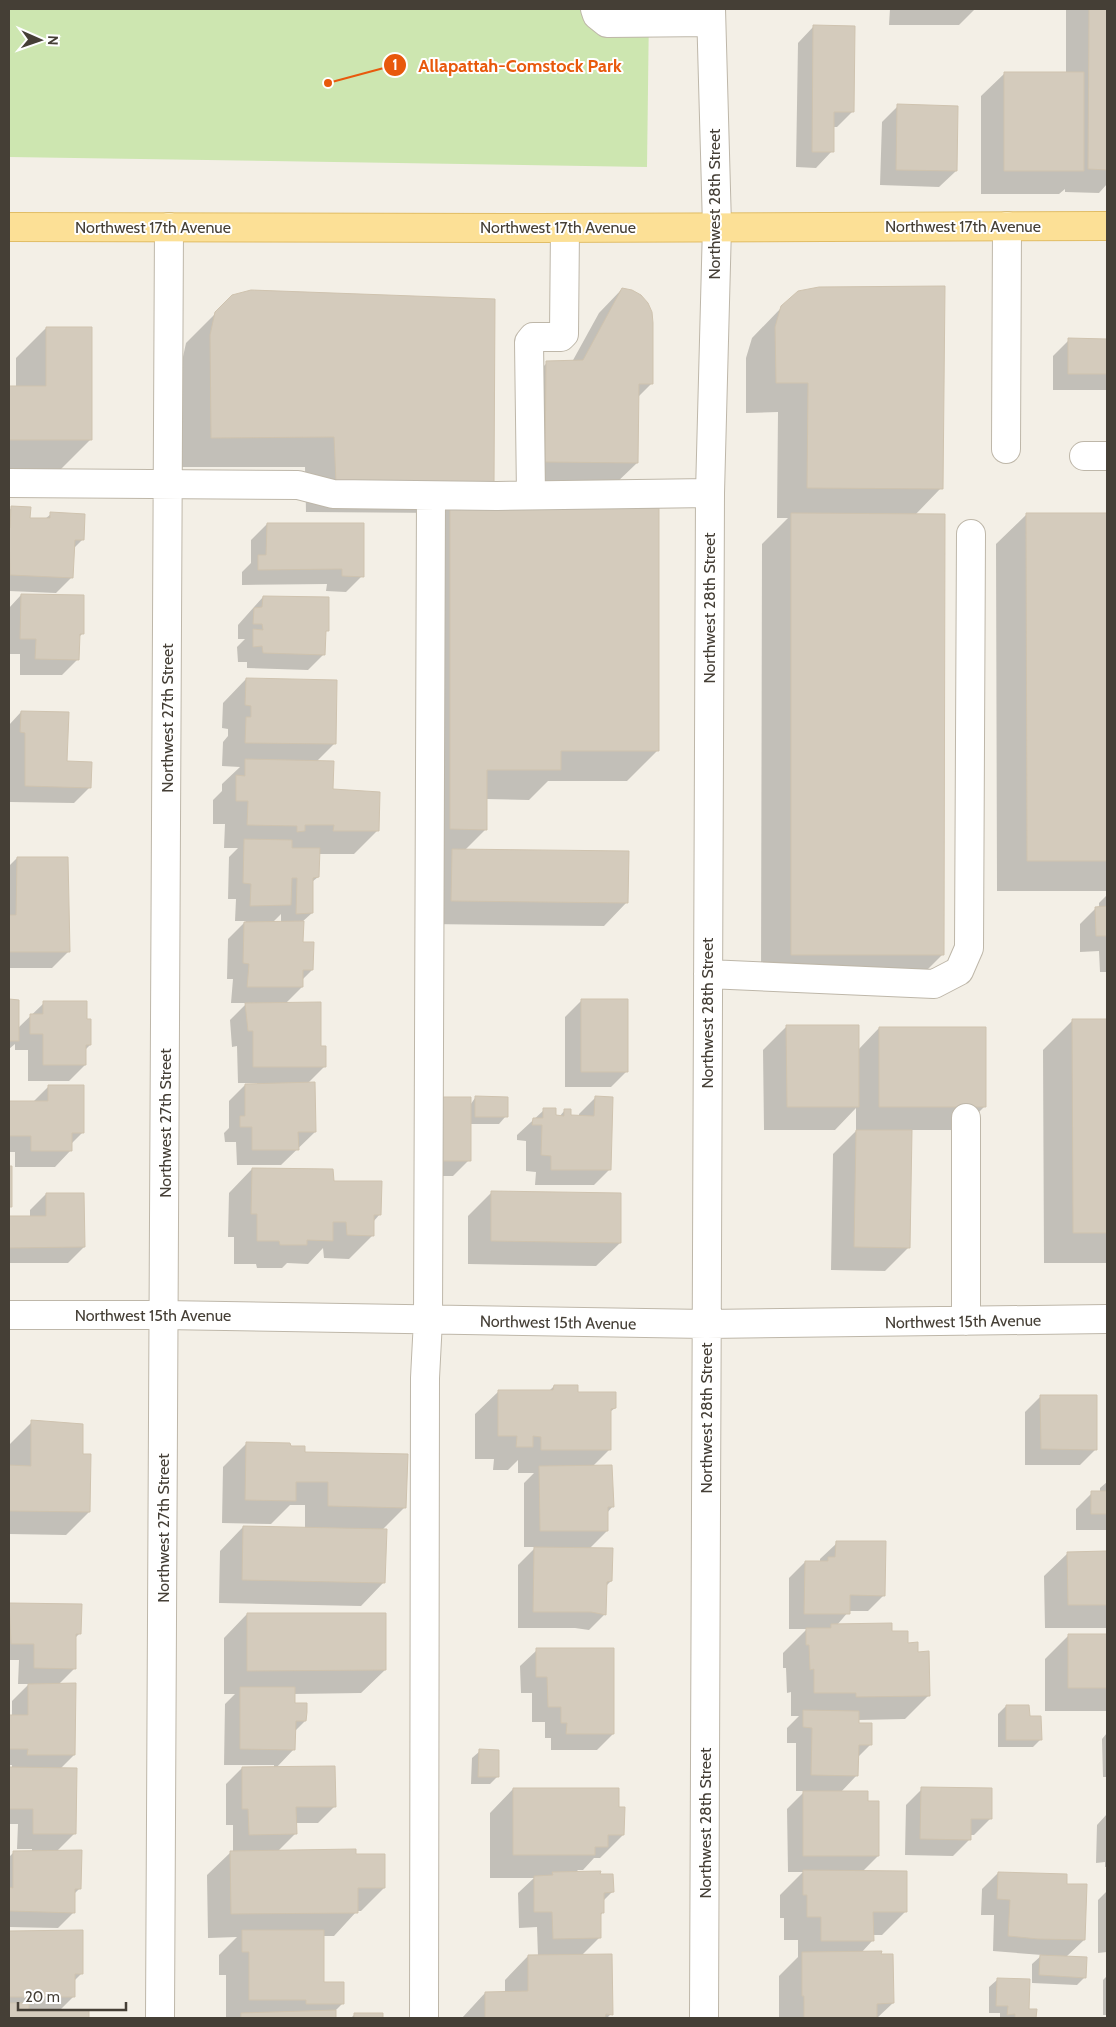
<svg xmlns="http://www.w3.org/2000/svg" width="1116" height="2027" font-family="Cabin,sans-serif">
  <rect width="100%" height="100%" fill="#f3efe6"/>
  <!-- green -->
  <path fill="#cde6b0" d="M9,9H649L647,167L9,157Z"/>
  <!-- shadow -->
  <path fill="#0003" fill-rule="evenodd" d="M890,9H975L959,25H889Z
    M1066,9H1107V184L1099,193L1065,192V189L1059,194H981V96L1005,73H1066Z
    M814,26L853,111L837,127H832V151L816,168L796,167L798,43Z
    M898,106L956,171L939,187L880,185L882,122Z
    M622,289L652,383L638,397L637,463L613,486L522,485L523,386L547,363L572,362L599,313Z
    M782,307L941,488L915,515L942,955L912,985L761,984L762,544L788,518H777L778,412L746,413V358L752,338Z
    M216,313L492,483L657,751L627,781H548L529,800L486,799V829L464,851L627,902L604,926L428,924L429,874L444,859H420L421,539L446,513L306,512L305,467H182L181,366L186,343Z
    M46,328L91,439L61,469H9V387H16V358Z
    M1069,340H1107V390H1053V356Z
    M12,508L29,519H45L51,514L83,539L73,549L72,577L56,593L9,591V510Z
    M1027,514H1107V891H997L996,544Z
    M267,524L362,576L346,592L326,591L327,584L242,585V572L251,563V540Z
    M21,595L82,634L78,638V659L62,675H20V654H9V608Z
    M263,597L327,630L324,633V654L308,670L247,668V662H238L237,647L245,639H238V625Z
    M246,679L335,743L317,761L332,791L378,830L354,854H318V877L312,882V913L302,922V944L312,970L302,980V987L285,1004L320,1047L325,1066L308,1083L315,1132L281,1165H237L236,1142H225L224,1133L229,1128V1101L245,1085H257V1083H238L237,1046L232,1047L230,1020L247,1003H231L233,979H227L228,939L246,921H235L236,899H228L229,857L238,848H224L225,824H213V800L222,791V784L240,767L222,766L223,742L228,736V729L222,728L223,703ZM281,914V923H272Z
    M21,712L90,787L74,803L9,802V725Z
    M17,858L68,952L52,968H9V866Z
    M1107,895V972H1100L1099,951L1080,952V924L1096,908H1099V903Z
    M9,1001H18V1028L44,1003L86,1020L90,1045L85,1050V1065L69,1081H28V1050H15V1044L9,1049Z
    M581,1001L627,1071L611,1087H565V1017Z
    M1073,1020H1107V1263H1044L1043,1050Z
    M787,1026L858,1050L879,1028L984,1107L961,1130H911L909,1247L885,1271L831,1270L833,1154L856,1131V1108L835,1130H764L763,1050Z
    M48,1087L83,1132L71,1144V1150L55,1167H15V1152H9V1103H32Z
    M475,1098L506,1116L499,1124H470L469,1160L453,1176H421Z
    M595,1098L610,1169L594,1185H535L536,1172L526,1171V1141L517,1140V1135L544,1110L554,1117H559L565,1110L570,1117H579V1114Z
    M252,1169L332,1182L380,1214L373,1222V1235L349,1259L324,1258L323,1248L308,1264L287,1263L282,1268H257L256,1264H234V1237H228L229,1193Z
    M491,1193L620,1243L596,1266L468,1264V1216Z
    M46,1194L84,1247L68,1263H9V1217H30V1210Z
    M554,1386L615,1408L610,1412V1449L592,1467L613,1506L607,1513V1531L589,1549L611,1581L606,1586L605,1614L589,1630L575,1628H518V1565L536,1547H524V1483L534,1473H518V1460L508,1470H493L494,1459H475V1414L499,1391H549Z
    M1041,1396L1096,1449L1080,1465H1025V1412Z
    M32,1422L82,1455L89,1512L66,1535L9,1534V1445Z
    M247,1443L290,1447L405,1507L382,1530L384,1582L361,1606L219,1603L220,1551L243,1527L305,1528V1505H290L271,1524L222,1523L223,1467Z
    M1107,1482V1530H1076V1509L1092,1493L1100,1492V1488Z
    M837,1543L884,1595L868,1611H849L837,1625L891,1633L907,1644L917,1653L929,1695L905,1719L858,1720L857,1724L870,1745L857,1758V1775L840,1793L867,1802L878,1856L862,1872L906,1911L882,1935H872V1941L861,1953L893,2003L877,2018H779V1976L798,1957V1940H784V1918H780V1895L803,1872H788L787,1809L805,1791H796V1743H787V1728L799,1716H791V1692L787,1693L786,1668H783V1653L807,1629H789V1578L805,1562L820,1563V1559Z
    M1068,1553H1107V1628H1045L1044,1576Z
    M9,1605H81L80,1633L75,1638V1668L58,1685L74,1755L60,1769L75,1833L57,1851L80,1888L74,1894V1912L58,1928L9,1927V1857L14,1852H32V1849H17L18,1824H9V1769H12V1765H9V1717H12V1701L29,1684H18L19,1660H9Z
    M247,1614L385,1670L361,1693L294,1694V1704L305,1721L294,1732V1749L276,1768L334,1807L318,1823H295V1834L278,1851L355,1855L384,1888L361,1911H357L334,1936H323V1983L343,2003L335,2011V2018H226V1975H219V1955L237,1937L208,1938L207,1875L231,1852H233V1825H226V1784L242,1768H274V1765H224L225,1704L235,1694H224V1638Z
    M1069,1635H1107V1711H1045V1659Z
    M537,1650L613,1734L597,1750H551V1738H545V1722H532V1693H521L520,1666Z
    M1006,1706L1028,1717L1041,1739L1033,1747H998V1714Z
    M1107,1733V1777H1103L1102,1739Z
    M480,1751L498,1776L490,1784H471L472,1758Z
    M513,1789L618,1809L623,1835L600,1858H594L583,1870H578L576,1872L599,1876L613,1891L603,1901V1912L600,1916V1937L581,1956L611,2014L607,2018H462L485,1993H505V1980L528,1956H538L537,1927L519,1928L518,1893L534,1878H490V1813Z
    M922,1789L990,1819L974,1835H970V1839L953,1856L905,1855L906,1805Z
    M1107,1814V1867H1105V1862L1096,1863L1097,1825Z
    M998,1873L1066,1885L1084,1940L1066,1957L1085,1977L1077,1985L1032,1983V1964L1042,1955L993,1951L994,1915H981L982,1889Z
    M1107,1891V1952L1098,1953V1900Z
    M9,1932H82V1973L74,1981V1996L59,2011H88V2018H9Z
    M1107,1976V2015H1103V1980Z
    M997,1980L1028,2011L1035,2010V2018H1000V2013H989V1987Z
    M355,2014H382V2018H351Z"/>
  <!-- building -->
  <path fill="#d4cbbc" stroke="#cfc3af" d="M1089,9H1107V170L1088,169Z
    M813,25L855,26L854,112H834V152H812Z
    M1004,72H1084V171H1004Z
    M897,104L958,106L957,171L896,170Z
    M945,286L943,489L807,488L808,383H776L775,327L781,306L798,291L819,287Z
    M622,288L632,290L641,295L648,303L652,312L653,323V384H639L638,463L545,462L546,361L583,360Z
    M251,290L495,299L494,484L336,483L334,437L211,438L210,335L215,312L232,295Z
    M46,327H92V440H9V386H46Z
    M1068,338L1107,339V374H1068Z
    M11,506L31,507L30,518H50V512L85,514L84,540H75L73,578L10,575L9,528H10Z
    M450,508H659V751H561V770H487V830L450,829Z
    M791,513L945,514L944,955H791Z
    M1026,513H1107V861H1027Z
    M267,523H364V577L342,576V569L258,570V555H266Z
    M21,594L84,595V634H80L79,660L35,659L36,639H20Z
    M263,596L329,597V631H326L325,655L263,653L262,646L253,647V629L263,630L262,624H253L254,608L262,607Z
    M246,678L337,680L336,744L245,743L246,717H251V706L245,705Z
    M21,711L69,712L67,761L92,762L91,788L25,786V733L20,732Z
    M245,759L334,761L333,789L380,792L379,831H333L334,825H305V831L297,832V826L247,825L248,801H236V775L245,776Z
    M244,839L292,840V848H320L319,877L313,878V913L296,914L297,878H292L291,905L250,906L251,884L243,883Z
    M452,849L629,851L628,903L451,901Z
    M17,857H68L70,952H9V915H16Z
    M1107,906V936H1096L1095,907Z
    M304,921L303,942H314L313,970H303V987H247L249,964L243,963L244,922Z
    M9,999L19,1000V1041H9Z
    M581,999H628V1072H581Z
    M43,1001H87V1019H91V1045H86V1065H43V1034H30V1014H43Z
    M321,1002V1046H326V1067H253V1031H248L245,1003Z
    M1072,1019H1107V1233H1073Z
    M786,1025H859V1107H787Z
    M879,1027H986V1107H879Z
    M315,1082L316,1132H298L299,1150H252V1127H240V1116H245V1084Z
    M48,1085H84V1133H72V1151H31V1136H9V1101H48Z
    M475,1096L508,1097V1117H475Z
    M595,1096L613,1097L611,1170H551V1156L541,1155L542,1125H532L533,1118H543V1108H556V1115L564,1116V1109H571V1115L594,1116Z
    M438,1097H471V1161H437Z
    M856,1130H912L910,1248L854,1247Z
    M9,1166H12V1207H9Z
    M252,1168L333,1169L334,1181H382L381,1215H374V1236L347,1235L346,1222H333V1241L307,1240V1245H280L279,1241H257V1214H251Z
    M491,1191L621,1193V1243L491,1241Z
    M46,1193H84L85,1247L9,1248V1216H46Z
    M554,1385H578V1392H616V1408L611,1409V1450H541V1437L533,1436V1447H516L517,1436H498V1390H553Z
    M1040,1395H1097V1450L1041,1449Z
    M31,1420L83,1424V1454H91L90,1512L9,1511V1465L31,1466Z
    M246,1442L290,1443L291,1446H305V1452L408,1454L406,1508L328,1506V1482H296V1501L245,1500Z
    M612,1465L614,1507H608V1531H540L539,1466Z
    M1091,1491H1107V1514H1091Z
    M243,1526L387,1529L385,1583L242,1580Z
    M836,1541H886L885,1596L850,1595V1614H804L805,1561H828V1557H835Z
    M534,1547L613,1548L612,1581L607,1582L606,1615L591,1612H533Z
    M1107,1551V1605H1068L1067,1552Z
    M9,1603L82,1604L81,1634H76V1669L34,1668V1644H11Z
    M247,1613H386V1670L247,1671Z
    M892,1623V1631H908V1643L918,1642V1652L929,1651L930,1696L856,1697V1693H814V1669L810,1670L809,1645H806V1628H831V1624Z
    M1068,1634H1107V1688H1068Z
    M536,1648H614V1734H566L567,1723H561V1707H548L547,1677H536Z
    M76,1683L75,1755H27L28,1749H9V1715H28V1684Z
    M240,1687H295V1703H307V1712L306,1721H296L295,1750L240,1749Z
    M1006,1705H1029L1030,1716H1041L1042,1740H1006Z
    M803,1710L859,1711V1723H872V1745H859L858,1776L811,1775L812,1728L803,1727Z
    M479,1749L499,1750V1777H478Z
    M335,1766L336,1807H296L297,1834L249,1835L248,1809H242V1767Z
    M9,1767L77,1768L76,1834H33V1809H9Z
    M921,1787L992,1788V1819H971V1840L920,1839Z
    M513,1788H619V1807H625L624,1835H608V1847H595V1855H513Z
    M803,1791H868V1801H879V1856H803Z
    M356,1849V1854H385V1888H358V1913L231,1914L230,1851Z
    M82,1850L81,1889H75V1913L9,1911V1887L13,1888V1851Z
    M803,1870L907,1871V1912H873L874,1941H821V1917H807V1895H803Z
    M601,1871L600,1874H613L614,1892L604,1893V1913H601V1938L553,1939L552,1912H534V1876L553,1875L552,1872Z
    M998,1872L1067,1874V1884H1087L1085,1940L1038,1939L1008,1936L1010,1900L997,1899Z
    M83,1930V1974H75V1997H9V1931Z
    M242,1930H324V1982H344V2004H306V2000H249V1952H242Z
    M882,1951L881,1954H893L894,2003L877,2004V2018H804V1996H802V1952Z
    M612,1954L613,2015L606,2014L605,2018H485V1992L528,1991V1955Z
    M1040,1955L1087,1957L1086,1978L1039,1975Z
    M997,1978L1030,1979L1029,2009H1037L1036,2018H1015V2014L1007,2015L1008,2006H996Z
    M9,2003H29V2010H89V2018H9Z
    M336,2010V2018H241V2013Z
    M354,2013H383V2018H354Z"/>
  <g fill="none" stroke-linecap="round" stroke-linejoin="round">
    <!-- minor casing -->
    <g stroke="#beb7a9" stroke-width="30">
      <path id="minor" d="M595,9L597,15L607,23L711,22
        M1006,449L1007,226
        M1084,456H1107
        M9,483L298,485L333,494L497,496L710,493
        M531,495L529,342L533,337H561L564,334L565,228
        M708,974L934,984L959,971L969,948L971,534
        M966,1118V1321
        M9,1315H164L706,1324L1107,1319
        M160,2018L169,227
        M424,2018L425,1378L428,1320L431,496
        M704,2018L710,493L717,226L711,9"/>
    </g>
    <!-- major casing -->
    <g stroke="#e1bd66" stroke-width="30">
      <path id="major" d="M9,227L538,228L1107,226"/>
    </g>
    <!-- minor -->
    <use href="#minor" stroke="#fff" stroke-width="28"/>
    <!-- major -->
    <use href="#major" stroke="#fce096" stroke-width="28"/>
  </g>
  <g text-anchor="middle" stroke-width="4" stroke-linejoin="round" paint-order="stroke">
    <!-- street labels -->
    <g font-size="16" fill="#453f36" stroke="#fff">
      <text transform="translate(714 204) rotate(-90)" y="6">Northwest 28th Street</text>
      <text x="963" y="232">Northwest 17th Avenue</text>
      <text x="153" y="233">Northwest 17th Avenue</text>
      <text x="558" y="233">Northwest 17th Avenue</text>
      <text transform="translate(709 608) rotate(-90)" y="6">Northwest 28th Street</text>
      <text transform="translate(167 718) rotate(-90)" y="6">Northwest 27th Street</text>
      <text transform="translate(707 1013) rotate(-90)" y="6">Northwest 28th Street</text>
      <text transform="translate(165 1123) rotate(-90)" y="6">Northwest 27th Street</text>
      <text x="153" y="1321">Northwest 15th Avenue</text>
      <text transform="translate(963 1321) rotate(-1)" y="6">Northwest 15th Avenue</text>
      <text transform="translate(558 1322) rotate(1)" y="6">Northwest 15th Avenue</text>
      <text transform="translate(706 1418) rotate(-90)" y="6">Northwest 28th Street</text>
      <text transform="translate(163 1528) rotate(-90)" y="6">Northwest 27th Street</text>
      <text transform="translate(705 1823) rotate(-90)" y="6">Northwest 28th Street</text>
    </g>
  </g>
  <!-- callouts -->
  <path fill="none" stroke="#e8590c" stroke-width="2" d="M328 83L395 65"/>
  <g fill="#e8590c" stroke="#fff" stroke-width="2">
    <circle cx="328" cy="83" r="5"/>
    <circle cx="395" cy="65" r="12"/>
  </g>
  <g font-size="15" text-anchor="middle" font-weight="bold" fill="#fff">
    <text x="395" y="70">1</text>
  </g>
  <g font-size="18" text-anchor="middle" font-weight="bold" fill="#e8590c" stroke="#fff" stroke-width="4" stroke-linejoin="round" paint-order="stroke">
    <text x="520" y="72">Allapattah-Comstock Park</text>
  </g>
  <!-- border -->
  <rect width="1116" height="2027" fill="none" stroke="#453f36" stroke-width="20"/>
  <!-- north arrow -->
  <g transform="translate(40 40) rotate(92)" stroke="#ffffff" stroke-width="4" paint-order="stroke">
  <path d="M0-4L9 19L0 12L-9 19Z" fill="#453f36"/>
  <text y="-8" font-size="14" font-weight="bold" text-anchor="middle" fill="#453f36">N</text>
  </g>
  <!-- scale -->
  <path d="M18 2002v8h108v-8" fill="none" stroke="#453f36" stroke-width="2.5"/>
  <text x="25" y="2002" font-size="15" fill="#453f36" stroke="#ffffff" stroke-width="4" paint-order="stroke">20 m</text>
</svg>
